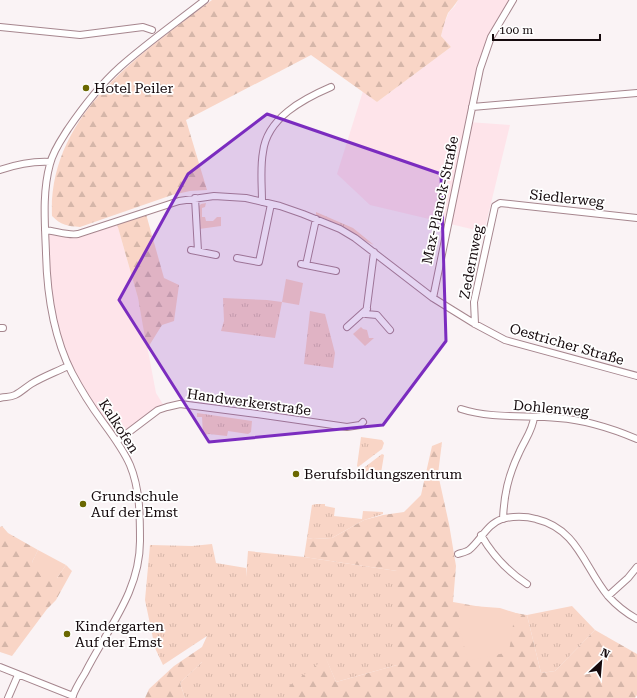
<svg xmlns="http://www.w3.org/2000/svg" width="637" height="698" font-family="'Roboto Serif',serif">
  <defs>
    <pattern id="grass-tufts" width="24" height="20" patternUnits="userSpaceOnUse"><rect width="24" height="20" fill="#f9d5c6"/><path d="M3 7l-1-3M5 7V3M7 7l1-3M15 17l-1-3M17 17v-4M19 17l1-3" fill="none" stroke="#d5b6a9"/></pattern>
    <pattern id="forest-firs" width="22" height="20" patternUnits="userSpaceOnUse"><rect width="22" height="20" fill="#f9d5c6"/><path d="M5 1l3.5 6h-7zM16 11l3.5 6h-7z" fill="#d5b6a9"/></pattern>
  </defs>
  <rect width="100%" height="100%" fill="#faf3f5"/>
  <!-- built -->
  <path fill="#fee4ea" d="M458,0H512L491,36L468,122L510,125L484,232L370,205L337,174L363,91L377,102L451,47L441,36L444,24L449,12L455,6Z
    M117,224L138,298L156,393L164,406L118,440L103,421L69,364L52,310L46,231L70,237Z"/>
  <!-- grass -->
  <path fill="url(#grass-tufts)" d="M316,212L353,228L374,245L363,240L346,228L316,215Z
    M223,298L267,300L282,302L275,338L221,331L224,321Z
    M310,311L325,314L335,353L333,368L304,364Z
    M197,413L252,421L251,432L248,434L228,431L227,436L209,434L203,435L202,417H197Z
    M361,437L382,440L384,443L382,449L358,467L357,466Z
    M382,454L384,455L381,473L379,476L361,473V470Z
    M316,504H325V506L335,508L334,516L362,519L363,511L383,512V514L364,520L332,538L313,539L307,538L312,505Z
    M212,544L216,563L246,568V577L248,551L304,557L397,571V665L336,682L326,659L297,698H185L180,683L202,662V647L207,636L163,665L155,648L145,600L150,545L192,546Z
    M572,606L595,630L555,671L541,673L527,615Z"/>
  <!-- forest -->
  <path fill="url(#forest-firs)" d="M212,0H458C455,5 451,9 448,13C445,20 443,28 441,36L451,47L377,102L311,55L186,120L207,190L190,191L172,195L80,227C67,226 61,225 52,216C48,114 141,54 212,0Z
    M146,214L164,278L179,285L174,321L162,325L147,349L138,298L117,224Z
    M442,442L438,474L449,524L456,566L453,602L527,615L541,673L555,671L595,630L637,654V695L635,698H297L289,686L326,658L336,682L397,665V571L304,557L307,538L313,539L332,538L364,520L383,515L404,512L421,495L432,446Z
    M2,526L8,533L38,550L32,562L57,578L66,565L72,571L56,600L47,609L12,656L0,652V527Z
    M202,647V662L180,683L185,698H145L149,689L174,666Z"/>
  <!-- green -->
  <path fill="#f9d5c6" d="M206,203L205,207L202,208V217H205L206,221H213L217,217H221V226L199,229L198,207L201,204Z
    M286,279L303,283L299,305L282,302Z
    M361,327L363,329L367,330L369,338H374L365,346L353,334Z
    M38,550L66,565L57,578H42L32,562Z
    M459,605L500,608L522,615L513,625L509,652L468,661L459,627Z"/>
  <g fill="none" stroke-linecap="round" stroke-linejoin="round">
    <!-- minor casing -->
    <g stroke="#a6868e" stroke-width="8">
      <path id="minor" d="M0,27L80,35L143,27L152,30
        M472,107L637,93
        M0,170C18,164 32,161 50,162
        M195,198L198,251
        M262,202C262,185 260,168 263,152C267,118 303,99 331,87
        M45,230C56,231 68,236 78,234L179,201L214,196L246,198L280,206L303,214L340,229L355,238L433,298L475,324L505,340L637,376
        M191,250L216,255
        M374,252L366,314L377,315L390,330
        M237,258L259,262L271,204
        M301,264L336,271
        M306,265L316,219
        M433,298L480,69L491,37L513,0
        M475,324L474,302L495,206L500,203L637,218
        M347,327L367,309
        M0,328H3
        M0,398C5,396 9,398 15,395C21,392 25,388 31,384C42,377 56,372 68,366
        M461,409C492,419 526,415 558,418C586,420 611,428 637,439
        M117,441L158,410L167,407L180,404L257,414L347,427L360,425L363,422
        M503,519C504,495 508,476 519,453C524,441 533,430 534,417
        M481,535C493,556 507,571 527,584
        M458,554C461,553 466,552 469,550C481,540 487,524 502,519C512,516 526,516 536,519C578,529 584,567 608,596C617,606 626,613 637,619
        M608,596L628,578L637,567
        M0,667L73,696
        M8,698L18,675
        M72,698C75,689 80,681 85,673C107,629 140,592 140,541C140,516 140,489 130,465C123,449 113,436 102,421C91,406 81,390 72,373C53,336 47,295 46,253C45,224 42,193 50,164C53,151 61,140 68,129C83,107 100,85 120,67C147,43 177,22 205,0"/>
    </g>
    <!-- minor -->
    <use href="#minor" stroke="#fff" stroke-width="6"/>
  </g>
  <!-- marked area -->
  <path fill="#7b2cbf" fill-opacity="0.2" stroke="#7b2cbf" stroke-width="3" stroke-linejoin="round" d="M267,114L441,174L446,341L383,425L209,442L119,300L188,174Z"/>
  <!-- markers -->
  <g fill="#6a6700" stroke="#fff" stroke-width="1.5">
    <circle cx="86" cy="88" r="4"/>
    <circle cx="296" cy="474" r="4"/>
    <circle cx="83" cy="504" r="4"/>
    <circle cx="67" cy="634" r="4"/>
  </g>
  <g text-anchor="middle" stroke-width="3.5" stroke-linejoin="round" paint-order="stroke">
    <!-- poi labels -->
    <g font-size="14" fill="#150a0d" stroke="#fff" text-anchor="start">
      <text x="94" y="93">Hotel Peiler</text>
      <text x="304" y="479">Berufsbildungszentrum</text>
      <text x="91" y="501">Grundschule<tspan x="91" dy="16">Auf der Emst</tspan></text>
      <text x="75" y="631">Kindergarten<tspan x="75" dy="16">Auf der Emst</tspan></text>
    </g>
    <!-- street labels -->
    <g font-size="14" fill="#150a0d" stroke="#fff">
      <text transform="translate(567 198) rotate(6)" y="5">Siedlerweg</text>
      <text transform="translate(440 200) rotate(-78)" y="5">Max-Planck-Straße</text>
      <text transform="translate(471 262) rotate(-79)" y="5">Zedernweg</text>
      <text transform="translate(567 344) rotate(16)" y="5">Oestricher Straße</text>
      <text transform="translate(249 402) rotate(8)" y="5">Handwerkerstraße</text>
      <text transform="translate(551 408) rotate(5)" y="5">Dohlenweg</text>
      <text transform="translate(119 426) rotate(57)" y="5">Kalkofen</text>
    </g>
  </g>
  <!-- north arrow -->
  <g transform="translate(601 662) rotate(26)" stroke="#ffffff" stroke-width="3" paint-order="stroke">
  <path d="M0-3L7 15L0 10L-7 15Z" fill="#150a0d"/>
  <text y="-6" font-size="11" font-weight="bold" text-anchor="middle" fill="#150a0d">N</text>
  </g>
  <!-- scale -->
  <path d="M493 34v6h107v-6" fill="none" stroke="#150a0d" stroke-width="2"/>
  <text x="499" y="34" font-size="12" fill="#150a0d" stroke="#ffffff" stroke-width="3" paint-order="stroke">100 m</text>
</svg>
